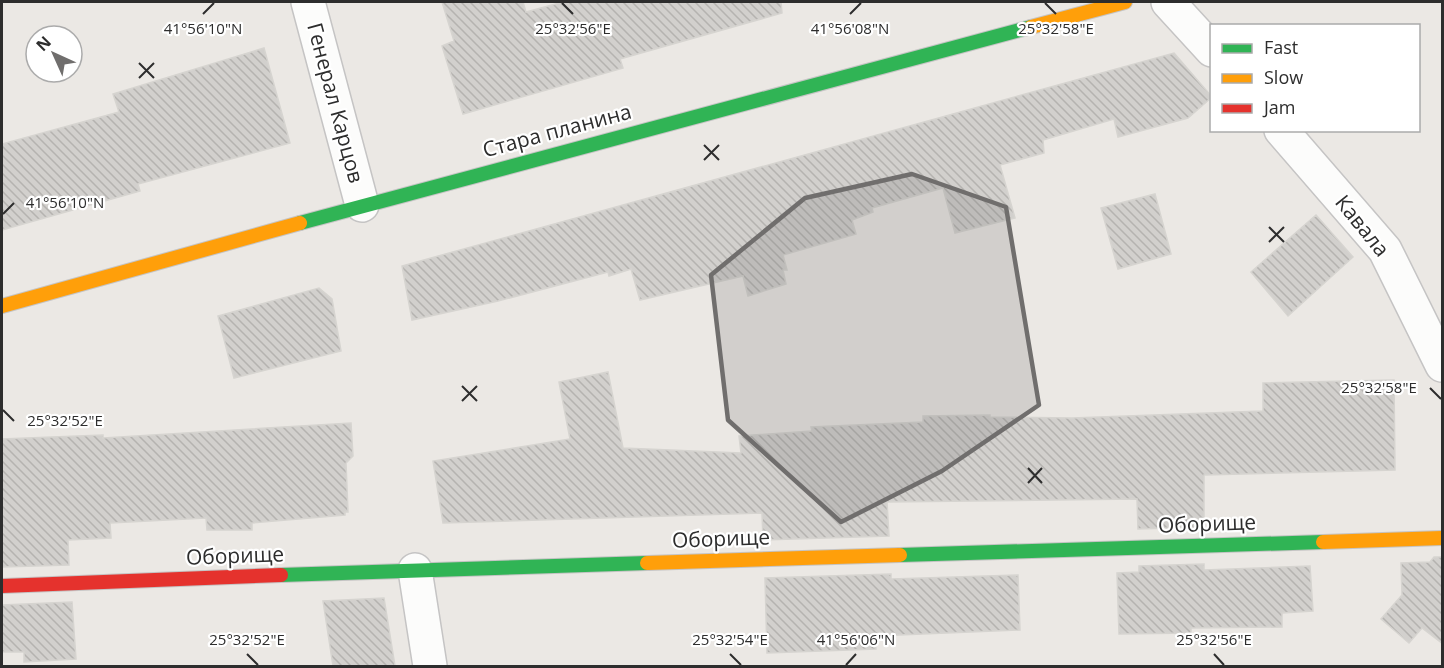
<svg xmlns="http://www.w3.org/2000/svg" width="1444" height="668" font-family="'Open Sans',sans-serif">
  <defs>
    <pattern id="building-back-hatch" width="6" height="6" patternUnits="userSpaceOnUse" patternTransform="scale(1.5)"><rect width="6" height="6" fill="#d2d0cd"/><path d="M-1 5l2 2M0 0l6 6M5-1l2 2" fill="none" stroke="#b5b3b0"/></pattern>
  </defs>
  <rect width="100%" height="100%" fill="#ebe8e4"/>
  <!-- building -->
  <path fill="url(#building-back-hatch)" stroke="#d6d4d0" stroke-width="1.5" d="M442,2H523L526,12L563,2H781L782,13L620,59L623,68L463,114L442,46L454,41Z
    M264,48L290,143L138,184L140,191L2,230V144L119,112L113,94Z
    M1174,53L1212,97L1188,118L1118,137L1114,119L1043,140L1044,153L1000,165L1015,218L955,233L943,188L872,208L873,212L852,220L856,234L783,255L787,270H783L786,284L748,296L743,276L640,300L631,269L609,276L608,272L498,301L412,320L402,266Z
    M1155,194L1171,254L1118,269L1101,208Z
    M1316,215L1353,257L1288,316L1251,272Z
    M319,288L332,299L341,351L234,378L218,316Z
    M608,372L623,448L741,453L739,436L812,431L811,427L923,422V416L990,415V417L1072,418L1263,411V383L1394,380L1395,470L1204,475V527L1138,529L1137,499L887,502L889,536L763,540L762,513L443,523L433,461L570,439L559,382Z
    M351,423L353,456L346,463L348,512H345V515L252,523V530H207L206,518L110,523L111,538L68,540L69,565L2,567V439L103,435V438Z
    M1434,557H1443V644L1422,628L1409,643L1381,619L1402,595L1401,563L1430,562Z
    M1204,564V570L1310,566L1313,611L1282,613V627L1191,628V633L1119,634L1117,573L1139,572V566Z
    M891,574V579L1018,575L1020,630L875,636L876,649L767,653L765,578Z
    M384,598L395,666H333L323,601Z
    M72,602L76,659L24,662V652H2V605Z"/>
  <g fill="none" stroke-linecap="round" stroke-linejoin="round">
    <!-- street casing -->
    <g stroke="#c5c4c4" stroke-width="36">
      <path id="street" d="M308,2L362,205
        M1168,2L1212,50
        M1281,130L1385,250L1442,365
        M415,570L430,666"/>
    </g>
    <!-- fast casing -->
    <g stroke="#c5c4c4" stroke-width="16">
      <path id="fast" d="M300,223L1031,27
        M900,555L1323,542
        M281,575L647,563"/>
    </g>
    <!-- slow casing -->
    <g stroke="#c5c4c4" stroke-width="16">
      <path id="slow" d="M1031,27L1125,2
        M2,306L300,223
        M1323,542L1442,538
        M647,563L900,555"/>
    </g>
    <!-- jam casing -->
    <g stroke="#c5c4c4" stroke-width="16">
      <path id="jam" d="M2,586L281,575"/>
    </g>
    <!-- street -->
    <use href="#street" stroke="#fcfcfb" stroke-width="33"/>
    <!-- fast -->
    <use href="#fast" stroke="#30b455" stroke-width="14"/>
    <!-- slow -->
    <use href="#slow" stroke="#ff9f0a" stroke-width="14"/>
    <!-- jam -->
    <use href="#jam" stroke="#e5322d" stroke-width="14"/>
  </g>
  <!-- marked area -->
  <path fill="#706e6d" fill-opacity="0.2" stroke="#706e6d" stroke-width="4.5" stroke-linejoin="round" d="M912,174L1006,207L1039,405L942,471L841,522L728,420L711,275L805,198Z"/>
  <!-- ticks -->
  <path fill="none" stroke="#2d2d2d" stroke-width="2" d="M562,3L573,14M1045,3L1056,14M203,14L214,3M850,14L861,3M139,63L154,78M139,78L154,63M704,145L719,160M704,160L719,145M3,214L14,203M1269,227L1284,242M1269,242L1284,227M462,386L477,401M1430,388L1441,399M462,401L477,386M3,410L14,421M1028,468L1042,483M1028,483L1042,468M247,654L258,665M730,654L741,665M1214,654L1224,665M846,665L856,654"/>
  <g text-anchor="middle" stroke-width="4.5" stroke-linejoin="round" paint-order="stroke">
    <!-- street labels -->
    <g font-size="21" fill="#2d2d2d" stroke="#fff">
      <text transform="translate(335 103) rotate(75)" y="7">Генерал Карцов</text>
      <text transform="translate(557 131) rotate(-15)" y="7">Стара планина</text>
      <text transform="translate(1362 226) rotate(51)" y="7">Кавала</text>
      <text transform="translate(1207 524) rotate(-2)" y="7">Оборище</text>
      <text transform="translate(721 539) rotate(-2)" y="7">Оборище</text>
      <text transform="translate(235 556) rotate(-2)" y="7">Оборище</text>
    </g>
  </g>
  <g font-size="15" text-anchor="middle" fill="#2d2d2d" stroke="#fff" stroke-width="4.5" stroke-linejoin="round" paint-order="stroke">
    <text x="203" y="34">41°56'10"N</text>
    <text x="573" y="34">25°32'56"E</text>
    <text x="850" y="34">41°56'08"N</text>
    <text x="1056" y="34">25°32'58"E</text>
    <text x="65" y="208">41°56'10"N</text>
    <text x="1379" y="393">25°32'58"E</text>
    <text x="65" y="426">25°32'52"E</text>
    <text x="247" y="645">25°32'52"E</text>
    <text x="730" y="645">25°32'54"E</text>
    <text x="856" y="645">41°56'06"N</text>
    <text x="1214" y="645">25°32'56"E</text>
  </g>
  <!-- border -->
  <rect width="1444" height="668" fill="none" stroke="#2d2d2d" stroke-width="6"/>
  <!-- legend -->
  <rect x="1210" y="24" width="210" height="108" fill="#ffffff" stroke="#ababab" stroke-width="1.5"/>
  <rect x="1222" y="44" width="30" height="9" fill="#30b455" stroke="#ababab" stroke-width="1.5"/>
  <text x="1264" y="54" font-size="18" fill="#2d2d2d">Fast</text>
  <rect x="1222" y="74" width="30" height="9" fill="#ff9f0a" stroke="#ababab" stroke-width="1.5"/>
  <text x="1264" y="84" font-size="18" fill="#2d2d2d">Slow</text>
  <rect x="1222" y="104" width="30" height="9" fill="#e5322d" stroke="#ababab" stroke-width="1.5"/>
  <text x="1264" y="114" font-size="18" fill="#2d2d2d">Jam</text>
  <!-- north arrow -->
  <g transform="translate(54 54) rotate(315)"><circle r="28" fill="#ffffff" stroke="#ababab" stroke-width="1.5"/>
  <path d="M0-4.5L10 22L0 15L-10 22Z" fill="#706e6d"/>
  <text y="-9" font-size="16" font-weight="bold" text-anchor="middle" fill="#2d2d2d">N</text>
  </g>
</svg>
